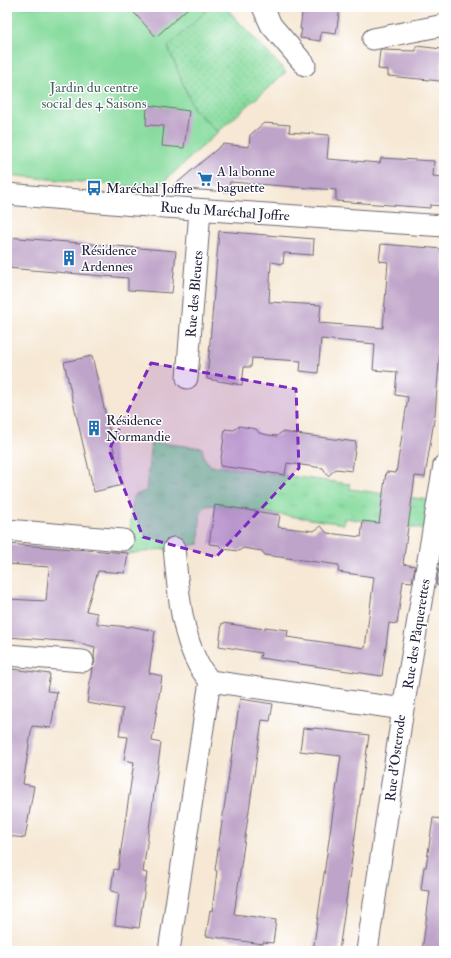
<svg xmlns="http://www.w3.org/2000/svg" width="451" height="958" font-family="'IM FELL Double Pica',serif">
  <defs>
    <pattern id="grass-tufts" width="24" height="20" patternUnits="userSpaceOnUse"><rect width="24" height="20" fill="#87db9e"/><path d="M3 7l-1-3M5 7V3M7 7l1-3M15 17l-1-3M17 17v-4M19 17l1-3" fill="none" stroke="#74bc89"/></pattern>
    <pattern id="garden-dots" width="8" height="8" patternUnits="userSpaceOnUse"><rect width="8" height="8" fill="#87db9e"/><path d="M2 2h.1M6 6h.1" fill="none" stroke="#74bc89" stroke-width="1.8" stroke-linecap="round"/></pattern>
  </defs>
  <rect width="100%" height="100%" fill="#fff"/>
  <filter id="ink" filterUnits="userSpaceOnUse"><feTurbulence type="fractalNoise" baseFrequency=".025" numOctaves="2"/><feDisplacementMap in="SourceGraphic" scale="8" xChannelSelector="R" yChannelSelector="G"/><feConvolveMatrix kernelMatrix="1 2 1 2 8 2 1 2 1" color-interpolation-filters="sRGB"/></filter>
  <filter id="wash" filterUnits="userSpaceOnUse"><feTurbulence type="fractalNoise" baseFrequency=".012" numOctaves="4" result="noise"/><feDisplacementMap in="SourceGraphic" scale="16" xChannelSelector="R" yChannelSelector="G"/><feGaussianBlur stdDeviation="0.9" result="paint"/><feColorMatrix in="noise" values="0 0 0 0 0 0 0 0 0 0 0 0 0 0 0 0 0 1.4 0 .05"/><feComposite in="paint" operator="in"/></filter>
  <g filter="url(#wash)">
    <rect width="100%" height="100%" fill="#f6e8d4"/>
    <!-- grass -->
    <path fill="url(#grass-tufts)" stroke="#547e6c" d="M151,442L202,448L204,458L211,466L350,484V489L429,500L424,529L344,518V524L214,505L205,506L200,515L199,544L128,554L133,496L146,491Z"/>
    <!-- park -->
    <path fill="#87db9e" stroke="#547e6c" d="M7,7H210L168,47L194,110L218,132L156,189L7,175Z"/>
    <!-- garden -->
    <path fill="url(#garden-dots)" stroke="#547e6c" d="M210,7H225L286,72L218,132L194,110L168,47Z"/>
    <g id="blocks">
      <!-- building -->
      <path fill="#bfa4c9" d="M129,7H189L156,37Z
        M303,7H340L336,34L321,32L320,41L300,38L302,29H300Z
        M416,46L442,49L440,81L388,76V70L378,69L380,50L416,51Z
        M147,105L189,111L184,148L162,146L164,126L146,125Z
        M264,123L290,125L289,132L329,135L327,159L380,163L381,158L434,161L433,176L444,177V206L430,205V208L336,201V190L230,182L229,192L171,188L223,144L249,147L250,135Z
        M219,231L314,239L313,255L284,253L283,264L271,262L269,302L321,305L319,323L383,328L388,262L379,261L381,244L444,249V300L435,414L425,477L415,476L403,564L415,566L412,582L403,581L397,624L389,623L382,676L260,658L261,653L219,646L222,623L265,629V627L288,630L287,637L365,648L374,577L338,572L339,565L265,555L262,551L243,548L239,551L223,549L219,545L209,544L215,505L280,515L278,527L314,531L321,526L327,533L361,537L363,521L379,523L386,472L396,473L408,397L395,395L397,372L373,370L375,344L321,339L318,373L300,371L301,361L252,358L251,367H244L242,385L207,379Z
        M7,237L176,251L172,293L128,290V278L7,268Z
        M92,356L122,485L94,492L64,362Z
        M239,426L256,429L259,433L268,435L277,436L282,432L356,442L352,471L336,469L328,476L323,468L287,463L285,475L220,466L225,429L234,430Z
        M7,544L128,553L125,573L98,571L86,611L97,613V624L130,627V626L155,631L149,673L162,676L152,741L161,743L143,872L147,873L139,928L115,925L119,893L111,891L114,869L118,870L134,762L124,760L128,737L119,736L123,709L87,703L92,668L95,662L94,657L95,647L76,642L7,637V599L46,601L49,567L7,564Z
        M439,569L444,570V586L436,585Z
        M12,669L50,674L47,691L57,692L51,728L32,726L23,784L34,786L25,838L7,836V705Z
        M240,699L273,704L270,721L262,720L234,914L276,920L273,943L263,942V944L206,936L210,910L212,911L217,871L215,870Z
        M303,728L314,729V728L369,735L339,951H313L341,756L300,751Z
        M433,818L444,819V951H422L430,891L421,890L424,867H426Z"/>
    </g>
  </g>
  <g filter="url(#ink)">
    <use href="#blocks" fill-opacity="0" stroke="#6c6771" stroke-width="1"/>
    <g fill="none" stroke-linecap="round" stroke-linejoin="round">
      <!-- minor casing -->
      <g stroke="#6c6771" stroke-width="23">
        <path id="minor" d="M263,7L271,25L305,65
          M373,39L444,25
          M7,194L135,205L444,226
          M187,378L200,210
          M7,530L123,540
          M7,655L83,661
          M210,681L403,709L367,951
          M403,709L444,465
          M169,951L210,681C206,676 202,671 199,666C180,631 178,586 174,548"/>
      </g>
      <!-- minor -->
      <use href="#minor" stroke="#fff" stroke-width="21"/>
    </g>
  </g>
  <!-- marked area -->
  <path fill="#7b2cbf" fill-opacity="0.2" stroke="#7b2cbf" stroke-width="3" stroke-dasharray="8 5" stroke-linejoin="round" d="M151,363L296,389L299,468L216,557L143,537L109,450Z"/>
  <!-- icons -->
  <defs>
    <g id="supermarket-bare" transform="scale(1.2)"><path d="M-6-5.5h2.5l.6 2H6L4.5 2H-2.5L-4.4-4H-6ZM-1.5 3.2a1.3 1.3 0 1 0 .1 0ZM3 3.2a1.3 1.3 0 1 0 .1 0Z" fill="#1f6fb2" stroke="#fff" stroke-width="2.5" paint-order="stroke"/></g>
    <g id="bus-bare" transform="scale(1.2)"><path d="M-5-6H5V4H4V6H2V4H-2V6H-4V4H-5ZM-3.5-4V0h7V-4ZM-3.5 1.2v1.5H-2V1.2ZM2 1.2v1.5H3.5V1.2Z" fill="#1f6fb2" stroke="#fff" stroke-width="2.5" paint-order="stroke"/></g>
    <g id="building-bare" transform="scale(1.2)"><path d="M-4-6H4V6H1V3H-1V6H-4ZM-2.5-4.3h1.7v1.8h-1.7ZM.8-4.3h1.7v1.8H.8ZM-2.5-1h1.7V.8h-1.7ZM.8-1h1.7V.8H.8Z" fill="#1f6fb2" stroke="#fff" stroke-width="2.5" paint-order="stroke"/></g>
  </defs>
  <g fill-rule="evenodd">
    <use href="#supermarket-bare" x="205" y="179"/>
    <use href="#bus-bare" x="94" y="188"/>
    <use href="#building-bare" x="69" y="258"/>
    <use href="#building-bare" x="94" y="428"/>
  </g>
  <g text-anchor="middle" stroke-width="3" stroke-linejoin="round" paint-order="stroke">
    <!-- park labels -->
    <g font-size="14" fill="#45635e" stroke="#fff">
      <text x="94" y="92">Jardin du centre<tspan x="94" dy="16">social des 4 Saisons</tspan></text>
    </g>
    <!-- poi labels -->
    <g font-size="14" fill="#22223b" stroke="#fff" text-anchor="start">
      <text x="217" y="176">A la bonne<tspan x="217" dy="16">baguette</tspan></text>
      <text x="106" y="193">Maréchal Joffre</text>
      <text x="81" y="255">Résidence<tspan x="81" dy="16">Ardennes</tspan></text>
      <text x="106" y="425">Résidence<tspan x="106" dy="16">Normandie</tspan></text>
    </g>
    <!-- street labels -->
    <g font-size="14" fill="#22223b" stroke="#fff">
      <text transform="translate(225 211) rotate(4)" y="5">Rue du Maréchal Joffre</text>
      <text transform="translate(194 294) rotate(-85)" y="5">Rue des Bleuets</text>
      <text transform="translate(416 634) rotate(-81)" y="5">Rue des Pâquerettes</text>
      <text transform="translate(395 758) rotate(-83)" y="5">Rue d'Osterode</text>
    </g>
  </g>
  <!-- margin -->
  <rect width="451" height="958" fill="none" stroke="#fff" stroke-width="24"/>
</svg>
